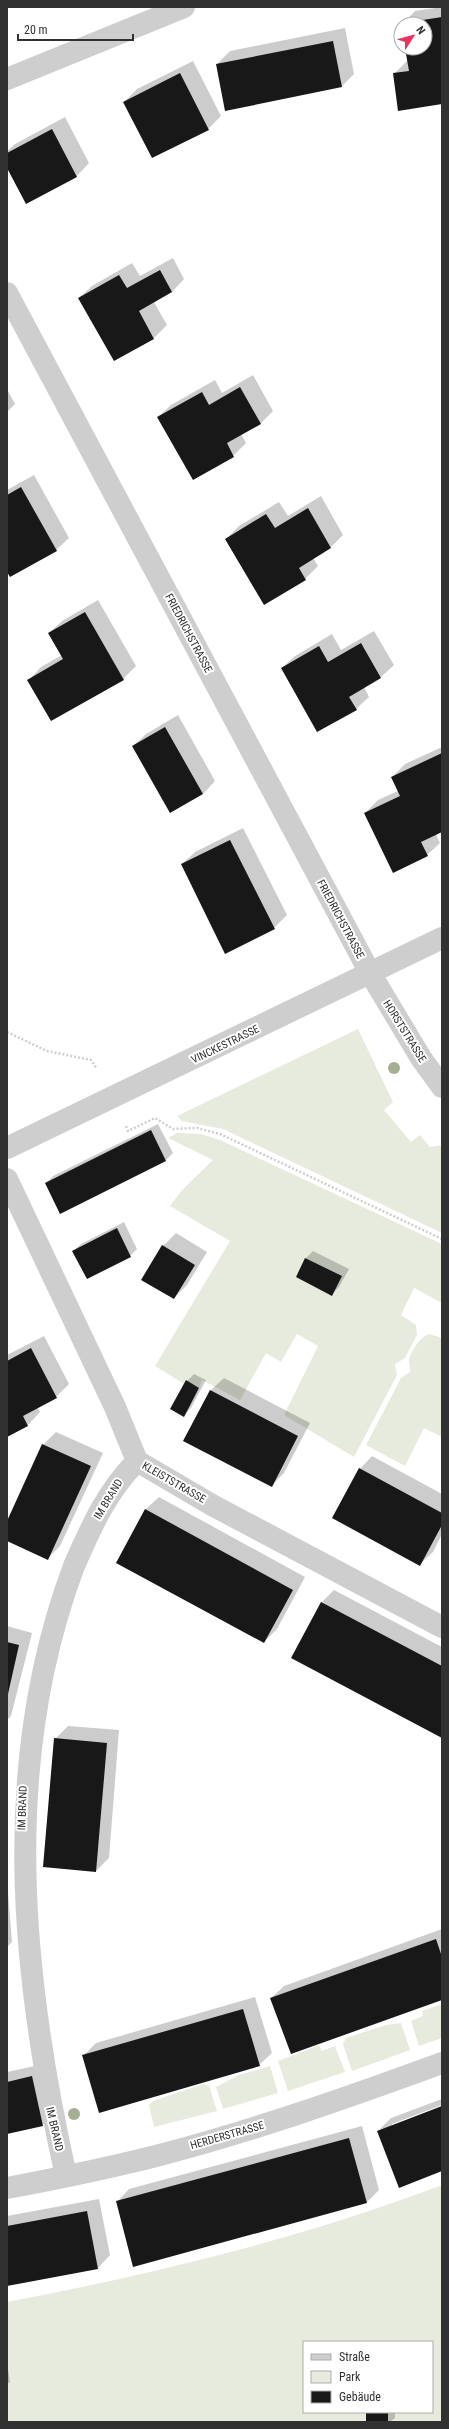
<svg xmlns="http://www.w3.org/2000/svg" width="449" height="2429" font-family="'Roboto Condensed',sans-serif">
  <rect width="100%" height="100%" fill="#fff"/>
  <!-- green -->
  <path fill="#e7ebdd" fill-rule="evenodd" d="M358,1029L393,1102L384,1110L411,1142L420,1135L430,1147L442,1145V1233L223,1129L182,1121L177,1116Z
    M177,1133L201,1134L220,1140L442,1244V1303L414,1288L401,1315L416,1325L417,1335L405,1358L395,1364L397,1375L354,1457L284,1415L318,1346L297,1334L281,1362L266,1353L240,1400L202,1380L199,1388L186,1380L184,1384L155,1366L230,1241L170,1206L182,1190L213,1160L168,1138Z
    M429,1334L442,1338V1437L424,1428L405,1466L366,1445L401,1378L410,1372C411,1368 409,1367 409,1363C409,1353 420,1337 429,1334Z
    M442,2004V2038L419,2046L411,2021L423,2016L422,2011Z
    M401,2023L410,2050L352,2071L343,2044L346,2038L386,2025Z
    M319,2045L322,2051L335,2046L345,2072L288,2091L278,2061Z
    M270,2066L278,2093L223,2109L216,2087L239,2075Z
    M203,2084L209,2086L217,2111L154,2127L149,2105L153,2101Z
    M442,2185V2422H7V2302C153,2274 303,2238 442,2185ZM304,2342H432V2412H304Z"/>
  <!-- shadow -->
  <path fill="#0003" d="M442,7V103L394,74L408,60L406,48H425V24H403L415,11Z
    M345,28L354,74L342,86L217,64L230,51Z
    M193,61L221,116L208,129L124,102L137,89Z
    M65,117L89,163L77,176L26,203L7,166V151L15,144Z
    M173,258L184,279L172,292L154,302L167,325L154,338L114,360L79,298L92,286L132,263L140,276Z
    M253,375L273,411L260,424L241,434L246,443L233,456L158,417L171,405L215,380L222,393Z
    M7,389L15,404L7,412Z
    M34,475L69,538L56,550L7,570V490Z
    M321,496L343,535L331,547L313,558L318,566L305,579L264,603L226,539L239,526L279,502L288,516Z
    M98,600L136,666L123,679L29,680L41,667L62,655L49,633L62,621Z
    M374,631L394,665L381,677L364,687L369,697L356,709L282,668L295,656L332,634L341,650Z
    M178,715L215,781L203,794L133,746L146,734Z
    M442,747V831L436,834L440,843L427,855L365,813L378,800L398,791L392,777L405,764Z
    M243,828L287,915L274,928L182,864L195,852Z
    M158,1124L173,1153L166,1160L61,1213L46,1183L53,1176Z
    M124,1222L137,1249L130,1256L73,1251L81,1244Z
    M176,1233L207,1252L187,1285L174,1298L163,1246Z
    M313,1251L349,1269L339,1287L332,1294L297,1277L306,1258Z
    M44,1336L69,1384L56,1397L37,1407L40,1412L28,1425L7,1436V1355Z
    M194,1374L206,1380L191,1408L184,1415L187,1381Z
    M224,1378L310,1423L284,1473L271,1486L185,1440L211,1390Z
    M56,1432L103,1453L60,1546L48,1558L7,1540V1524L43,1445Z
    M372,1456L442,1494V1534L433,1552L420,1564L360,1469Z
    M159,1497L305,1577L277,1629L264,1642L117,1563L146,1509Z
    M334,1590L442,1647V1737L322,1602Z
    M7,1626L32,1633L11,1716L7,1720Z
    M68,1726L119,1730L109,1858L96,1871L55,1739Z
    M7,1879L12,1942L7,1947Z
    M442,1929V1999L271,1998L284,1986Z
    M255,1997L272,2053L259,2065L83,2056L96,2043Z
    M44,2064L55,2113L42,2125L7,2133V2072Z
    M442,2099V2105L392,2124V2126L442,2107V2170L378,2131L391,2118Z
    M362,2126L379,2190L367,2202H117L129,2189Z
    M99,2199L110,2255L98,2268L7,2285V2216Z
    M7,2362L10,2382L7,2384Z
    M367,2412H395V2418L390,2422H367Z"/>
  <!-- building -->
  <path fill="#181818" d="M442,17V104L398,111L393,73L409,71L405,48H425V24L403,23Z
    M333,41L342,87L225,111L216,64Z
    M180,73L209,130L152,158L123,102Z
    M52,129L77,177L26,204L7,168V153Z
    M160,270L172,292L139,311L154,339L114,361L78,298L119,275L127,288Z
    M240,387L261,424L227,443L234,457L193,480L157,417L202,392L209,405Z
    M21,487L57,551L10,577L7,572V495Z
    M308,508L331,548L299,568L306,580L264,605L225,539L266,514L275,528Z
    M85,612L124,680L51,721L27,680L63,659L48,633Z
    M361,643L381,678L349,697L357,710L317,732L281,668L319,646L328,662Z
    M165,727L203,794L170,813L132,746Z
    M442,753V832L421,842L428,856L393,873L364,813L400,796L391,777Z
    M230,840L275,929L225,954L181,864Z
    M151,1130L166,1161L60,1214L45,1183Z
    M117,1228L131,1257L87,1279L72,1251Z
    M162,1245L195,1265L174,1299L141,1280Z
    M305,1258L342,1276L332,1296L296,1277Z
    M31,1348L57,1398L23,1416L28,1426L7,1437V1361Z
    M186,1380L199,1388L184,1417L170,1409Z
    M210,1390L298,1436L272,1487L183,1441Z
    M42,1444L91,1466L48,1560L7,1541V1521Z
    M359,1468L442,1513V1525L420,1566L332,1518Z
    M145,1509L293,1590L264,1643L116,1563Z
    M321,1602L442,1666V1738L291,1658Z
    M7,1642L19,1645L8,1694L7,1693Z
    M54,1738L107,1743L96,1872L43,1867Z
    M436,1939L442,1957V2000L291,2054L270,1998Z
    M243,2009L260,2066L99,2113L82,2055Z
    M32,2076L43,2126L7,2134V2082Z
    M442,2106V2171L399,2188L377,2131Z
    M349,2138L367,2203L133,2267L116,2201Z
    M87,2211L98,2269L7,2286V2226Z
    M366,2412H388V2422H366Z"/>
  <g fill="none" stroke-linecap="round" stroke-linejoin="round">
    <!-- path -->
    <path stroke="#cecece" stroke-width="2.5" stroke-dasharray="2 2" stroke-linecap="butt" d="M7,1032L47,1051L91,1060L97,1069
      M126,1126L128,1131L155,1118L173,1129L197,1128L220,1134L442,1239"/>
    <!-- street -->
    <path stroke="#cecece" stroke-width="22" d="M7,79L184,7
      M7,293L370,973L421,1058L442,1087
      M7,1148L442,938
      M7,1179L115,1407L137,1461L212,1505L442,1627
      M66,2176C21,1974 0,1763 74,1566C91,1527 107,1491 137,1461
      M7,2188C55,2179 104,2169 152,2157C250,2132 346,2098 442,2063"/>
  </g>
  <!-- trees -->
  <g fill="#a6af94">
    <circle cx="394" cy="1068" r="6"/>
    <circle cx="74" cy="2114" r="6"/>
  </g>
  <g text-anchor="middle" stroke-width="4" stroke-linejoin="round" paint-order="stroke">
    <!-- street labels -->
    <g font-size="11" fill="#313131" stroke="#fff">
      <text transform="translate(189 633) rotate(62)" y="4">FRIEDRICHSTRASSE</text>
      <text transform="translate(341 919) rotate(62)" y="4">FRIEDRICHSTRASSE</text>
      <text transform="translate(405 1031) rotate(58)" y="4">HORSTSTRASSE</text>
      <text transform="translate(225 1044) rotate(-26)" y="4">VINCKESTRASSE</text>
      <text transform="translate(174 1482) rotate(30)" y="4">KLEISTSTRASSE</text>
      <text transform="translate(108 1499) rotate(-59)" y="4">IM BRAND</text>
      <text transform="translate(22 1808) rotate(-88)" y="4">IM BRAND</text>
      <text transform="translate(55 2129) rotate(77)" y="4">IM BRAND</text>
      <text transform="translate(227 2135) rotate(-16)" y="4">HERDERSTRASSE</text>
    </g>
  </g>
  <!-- border -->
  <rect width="449" height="2429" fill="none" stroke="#313131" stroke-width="16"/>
  <!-- legend -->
  <rect x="303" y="2341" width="130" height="72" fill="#ffffff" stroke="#adadad"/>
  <rect x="311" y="2354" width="20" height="6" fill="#cecece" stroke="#adadad"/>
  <text x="339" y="2361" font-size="12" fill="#313131">Straße</text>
  <rect x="311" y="2371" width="20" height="12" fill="#e7ebdd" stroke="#adadad"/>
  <text x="339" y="2381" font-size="12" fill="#313131">Park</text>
  <rect x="311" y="2391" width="20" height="12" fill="#181818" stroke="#adadad"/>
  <text x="339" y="2401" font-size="12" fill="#313131">Gebäude</text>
  <!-- north arrow -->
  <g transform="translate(413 36) rotate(54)"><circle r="19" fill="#ffffff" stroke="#adadad"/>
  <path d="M0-3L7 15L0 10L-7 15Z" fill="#e8345f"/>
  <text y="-6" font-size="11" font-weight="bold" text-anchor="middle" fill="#313131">N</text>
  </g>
  <!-- scale -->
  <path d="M18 34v6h115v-6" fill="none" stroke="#313131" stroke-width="2"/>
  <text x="24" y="34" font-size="12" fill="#313131" stroke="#ffffff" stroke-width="3" paint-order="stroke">20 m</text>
</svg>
